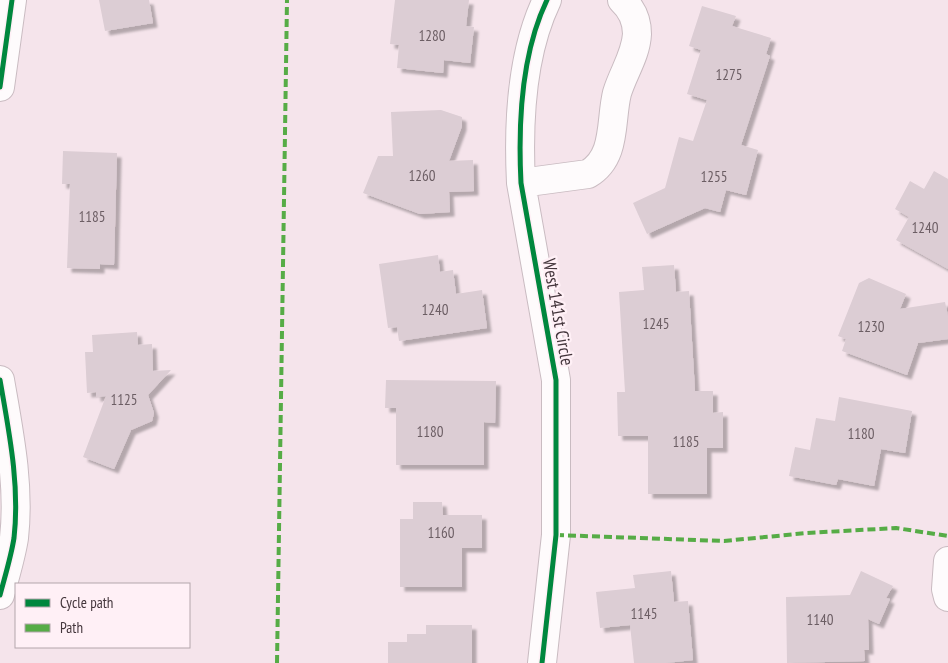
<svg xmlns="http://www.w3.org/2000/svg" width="948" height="663" font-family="'PT Sans Narrow',sans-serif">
  <defs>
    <filter id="shadow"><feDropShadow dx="4.5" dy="4.5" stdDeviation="1" flood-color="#0004"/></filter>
  </defs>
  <rect width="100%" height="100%" fill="#f5e4eb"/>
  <!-- building -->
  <path fill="#dccdd4" filter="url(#shadow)" d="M99,0H149L153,23L105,31Z
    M395,0H469L466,26L474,27L470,63L444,60L443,73L397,68L399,45L390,44Z
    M702,6L736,16L732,26L771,38L766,54L770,56L741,145L758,150L746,195L726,190L720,212L705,208L647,234L633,203L665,188L679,137L693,141L707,100L687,94L701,50L689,46Z
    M441,110L462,117V126L449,161L473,160L474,191L449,192L450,212L420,214L363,193L378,156H393L391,112Z
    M63,151L117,153L114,265L100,264V269L67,268L70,184H62Z
    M934,171L948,179V269L896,240L909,217L895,209L910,181L924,189Z
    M438,255L440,272L453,270L456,294L482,290L487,328L399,341L397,327L388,328L379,264Z
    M674,265L676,292L689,291L695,391H713V413L723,412V448H707V494H648V436H618L617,392H625L619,292L644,290L642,267Z
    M869,278L906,294L900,309L945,302L948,316V339L918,343L907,375L842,351L846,339L838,336L859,283Z
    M137,332L138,345L152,344L153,371L171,370L148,395L154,413L152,421L131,430L114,469L83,457L106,396L96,397V392L87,393L85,352H93L92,335Z
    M386,380L496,381L495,423L484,422V465H396V408H385Z
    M839,397L912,411L905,453L881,449L874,486L838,479L836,485L789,476L795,447L810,450L816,418L835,421Z
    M413,502H442L443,515H482V548H462V587H400V519H413Z
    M671,571L674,602L688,601L693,660L666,663H634L630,625L600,628L596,592L635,588L633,575Z
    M861,571L893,586L886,598L890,599L879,624L868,619L869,650H864L865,661L787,663L786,597L850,595Z
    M426,625H472V663H388V642H407V634H426Z"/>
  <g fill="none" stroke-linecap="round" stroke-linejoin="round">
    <!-- street casing -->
    <g stroke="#c9bbc1" stroke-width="30">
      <path id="street" d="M0,87L12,0
        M521,183L588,174C617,157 610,121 617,93C623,73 636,55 637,34C637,20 632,9 622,0
        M0,380C9,432 20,485 14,538C11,557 5,576 0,595
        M948,561L946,589L948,597
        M542,663L556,535V380L521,183C518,124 521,54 547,0"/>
    </g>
    <!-- street -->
    <use href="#street" stroke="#fefbfc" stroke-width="28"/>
    <!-- quiet -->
    <path stroke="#56ac46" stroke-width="4" stroke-dasharray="8 4" stroke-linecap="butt" d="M556,535L724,541L807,533L896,528L948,536
      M277,663L287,0"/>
    <!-- cycleway casing -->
    <g stroke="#fff0f6" stroke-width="8">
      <path id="cycleway" d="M0,87L12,0
        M0,380C9,432 20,485 14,538C11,557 5,576 0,595
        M542,663L556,535V380L521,183C518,124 521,54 547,0"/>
    </g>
    <!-- cycleway -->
    <use href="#cycleway" stroke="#00873e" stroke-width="5"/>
  </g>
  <g text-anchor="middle" stroke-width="4.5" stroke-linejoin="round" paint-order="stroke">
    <!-- number labels -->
    <g font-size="15" fill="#6c5e64">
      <text x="432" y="41">1280</text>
      <text x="729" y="80">1275</text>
      <text x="422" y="181">1260</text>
      <text x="714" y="182">1255</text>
      <text x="92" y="222">1185</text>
      <text x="925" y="233">1240</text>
      <text x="435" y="315">1240</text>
      <text x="656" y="329">1245</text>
      <text x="871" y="332">1230</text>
      <text x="124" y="405">1125</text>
      <text x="430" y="437">1180</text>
      <text x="861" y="439">1180</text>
      <text x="686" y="447">1185</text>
      <text x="441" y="538">1160</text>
      <text x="644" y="619">1145</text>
      <text x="820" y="625">1140</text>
    </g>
    <!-- street labels -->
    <g font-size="18" fill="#44363c" stroke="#fff0f6">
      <text transform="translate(558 312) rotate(80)" y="6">West 141st Circle</text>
    </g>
  </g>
  <!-- legend -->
  <rect x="15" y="583" width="175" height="65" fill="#fff0f6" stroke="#b4a6ac"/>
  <rect x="25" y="599" width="25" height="8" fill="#00873e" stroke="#b4a6ac"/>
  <text x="60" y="608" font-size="15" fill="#44363c">Cycle path</text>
  <rect x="25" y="624" width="25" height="8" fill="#56ac46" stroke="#b4a6ac"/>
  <text x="60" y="633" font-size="15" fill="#44363c">Path</text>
</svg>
